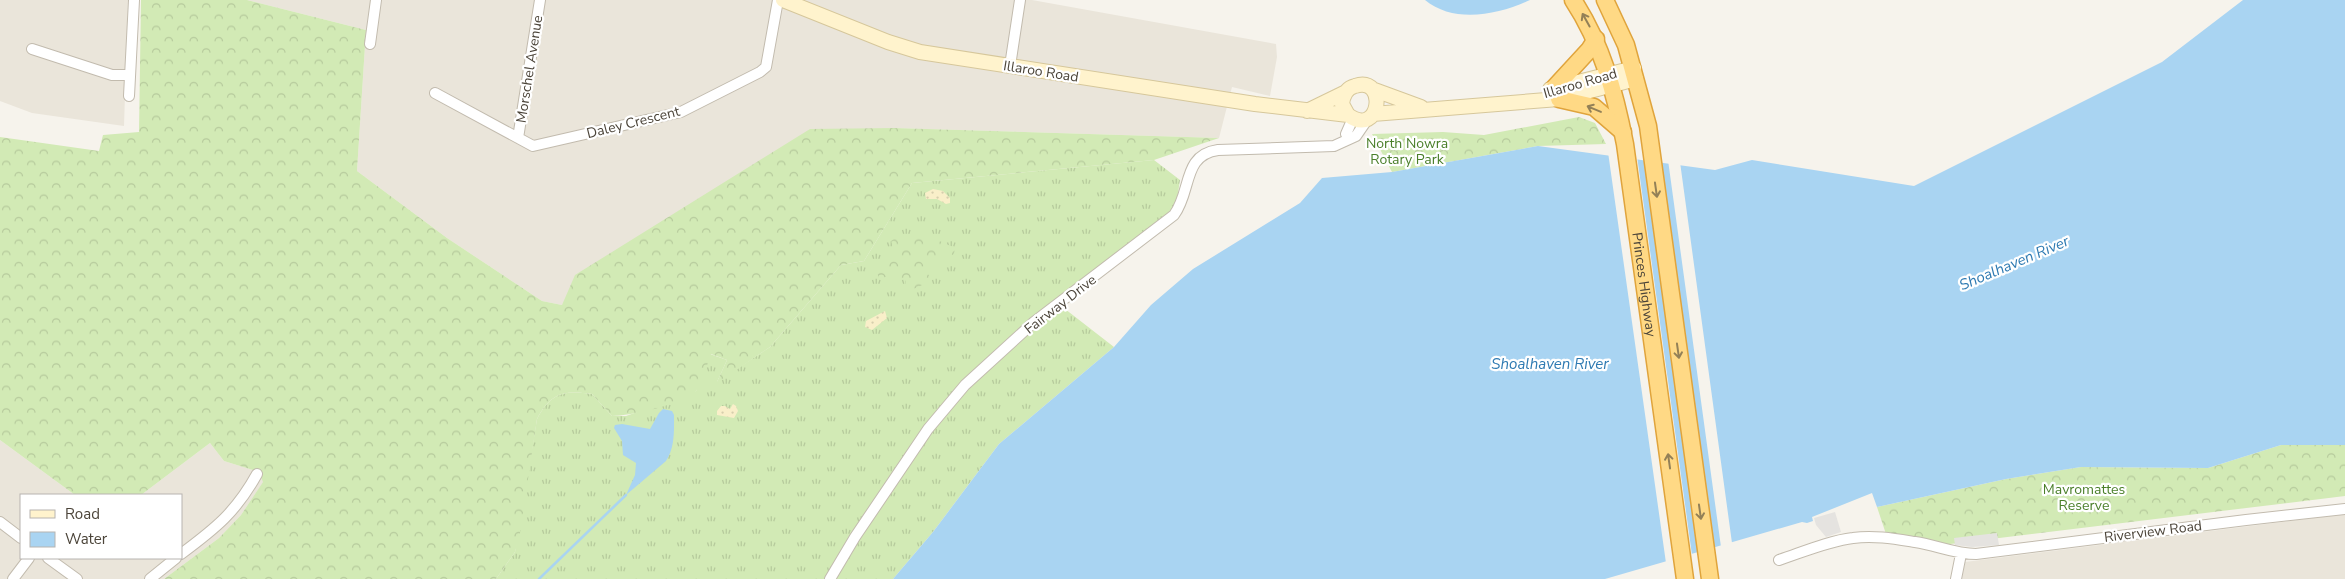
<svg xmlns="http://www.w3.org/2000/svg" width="2345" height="579" font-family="'Nunito Sans',sans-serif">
  <defs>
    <pattern id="grass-tufts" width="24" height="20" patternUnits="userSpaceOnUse" patternTransform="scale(1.25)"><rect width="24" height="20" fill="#d2eab5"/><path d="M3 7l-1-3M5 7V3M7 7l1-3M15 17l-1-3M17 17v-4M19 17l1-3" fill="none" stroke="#b6ca9c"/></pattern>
    <pattern id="forest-crowns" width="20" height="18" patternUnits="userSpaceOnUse" patternTransform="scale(1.25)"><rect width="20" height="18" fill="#d2eab5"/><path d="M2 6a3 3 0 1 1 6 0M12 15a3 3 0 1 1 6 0" fill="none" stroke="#b6ca9c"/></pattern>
    <pattern id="sand-dots" width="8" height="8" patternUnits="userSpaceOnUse" patternTransform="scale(1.25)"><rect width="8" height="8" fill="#f9efc9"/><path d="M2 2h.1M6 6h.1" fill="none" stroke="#d7cead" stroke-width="1.8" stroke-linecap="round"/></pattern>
  </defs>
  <rect width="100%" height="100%" fill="#f6f3ec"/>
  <!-- residential -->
  <path fill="#eae5da" d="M0,0H128L124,126L32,113L0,101Z
    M247,0H1032L1276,44L1277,57L1270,96L1232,87L1219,138L894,128L562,305L542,301L447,238L357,171L366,30Z
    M0,440L75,495H21V558H181V495H141L210,443L224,461L259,472L264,481L241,515L219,538L164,579H0Z
    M2345,514V579H1962L1965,562Z"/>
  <!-- grass -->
  <path fill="url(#grass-tufts)" d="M1154,160L1180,180L1176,206L1161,223L1056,302L1114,347L999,444L933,532L893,579H496L515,552L537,419C551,393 563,390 592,394L612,416H626L696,391L710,354L727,360L717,382L770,347L841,265L864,261L912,183Z"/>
  <!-- forest -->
  <path fill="url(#forest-crowns)" d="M141,0H247L366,30L357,171L447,238L542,301L562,305L575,275L810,129L894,128L1219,138L1154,160L912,183L864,261L841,265L770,347L716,384L727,360L711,354C707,364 702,384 696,391C685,404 629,416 612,416L592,394C563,390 551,393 537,419L520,533L515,552L496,579H164L219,538L241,515L263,482L259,472L224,461L210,443L141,495H75L0,440V137L99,151L103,135L139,132Z
    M1579,117L1595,123L1606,144L1538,146L1392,172L1372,134L1443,132L1484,135Z
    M900,235L933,238L955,248L954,254C945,260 934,259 926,267L927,273L931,278L929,282L909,291L906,290V281C896,273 889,276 879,279L877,272C890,265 897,256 891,241Z
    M2281,445H2345V496L1942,545L1886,534L1877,507L2006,479L2081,467L2208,468Z"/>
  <!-- sand -->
  <path fill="url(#sand-dots)" d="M933,189L943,191L950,198V203L946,204L937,199H926L925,193Z
    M885,311L887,318L872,330L865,327L866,321Z
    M733,404L736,406L738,411L734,418L717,415V411L721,406H725L730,409Z"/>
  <!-- parking -->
  <path fill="#e5e3e0" d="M1835,512L1841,532L1826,537L1816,525L1814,518Z
    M1997,533L1999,545L1972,547L1955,545L1954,538Z"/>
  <!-- water -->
  <path fill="#a9d4f2" d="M1425,0H1530C1498,15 1454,24 1425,0Z
    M2243,0H2345V445H2281L2208,468L2081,467L2006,479L1877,507L1872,493L1812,517L1813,521L1807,523L1802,522L1605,579H893L933,532L999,444L1114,347L1151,305L1193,269L1300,203L1322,178L1392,172L1538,146L1715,170L1752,160L1914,186L2162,62Z
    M663,409L672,411L674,415C674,431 675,447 666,461L626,495L635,475L636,463L623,455L622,441L614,428L615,425L622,424L650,429L659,413Z"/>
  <!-- pier -->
  <path fill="#f6f3ec" d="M1608,152L1637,156L1692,555L1666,563Z
    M1668,160L1680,162L1732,543L1721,547Z"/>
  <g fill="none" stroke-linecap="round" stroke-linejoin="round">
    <!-- stream -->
    <path stroke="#a9d4f2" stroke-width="2.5" d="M539,579L626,495"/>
    <!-- minor casing -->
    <g stroke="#c2bbae" stroke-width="12">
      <path id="minor" d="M370,44L376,0
        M32,49L112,75H130
        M1010,66L1020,0
        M435,93L533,146L681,112L760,72L766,67L778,0
        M129,96L134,0
        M518,138L540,0
        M1349,139L1346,134L1353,118
        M0,522L21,538
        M181,554C216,528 236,512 257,474
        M48,558L77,579
        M1779,560C1803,552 1828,541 1853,538C1874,535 1896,539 1915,542C1936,545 1955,554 1976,554L2246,520L2345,509
        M13,579L29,558
        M150,579L176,558
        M830,579L855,537L928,429L965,385L1034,322L1174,215C1192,191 1182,155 1218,150L1334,146L1356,136L1369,117
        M1956,579L1961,554"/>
    </g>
    <!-- secondary casing -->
    <g stroke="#d6c79b" stroke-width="16">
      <path id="secondary" d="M783,0L888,42L920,52L1255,104L1348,115C1381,139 1388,75 1355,86C1346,88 1343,96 1342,104L1348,115
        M1372,89L1421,107
        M1550,89L1634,68
        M1307,111L1346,92
        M1373,114L1559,99L1636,79"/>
    </g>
    <!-- trunk casing -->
    <g stroke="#e0a43c" stroke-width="19">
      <g id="trunk">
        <path id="s1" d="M1573,0C1602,44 1615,93 1625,144L1685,579"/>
        <path d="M1605,0L1626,45L1648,126L1710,579"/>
        <path d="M1554,88L1589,50L1596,39"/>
        <path d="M1559,99L1594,107L1623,132"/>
      </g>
    </g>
    <!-- minor -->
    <use href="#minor" stroke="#fff" stroke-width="10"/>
    <!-- secondary -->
    <use href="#secondary" stroke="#fff3cd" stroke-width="14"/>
    <!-- trunk -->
    <use href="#trunk" stroke="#ffd985" stroke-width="16"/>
  </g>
  <!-- one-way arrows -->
  <defs><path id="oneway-shaft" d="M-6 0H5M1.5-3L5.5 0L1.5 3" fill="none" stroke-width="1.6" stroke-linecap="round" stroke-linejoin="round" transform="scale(1.25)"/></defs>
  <g stroke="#938057">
    <use href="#oneway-shaft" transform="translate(1586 20) rotate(-119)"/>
    <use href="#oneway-shaft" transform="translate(1594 109) rotate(-157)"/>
    <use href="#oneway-shaft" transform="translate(1656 190) rotate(82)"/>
    <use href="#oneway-shaft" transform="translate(1678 351) rotate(82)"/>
    <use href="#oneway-shaft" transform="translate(1669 461) rotate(-98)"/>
    <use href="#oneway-shaft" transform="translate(1700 512) rotate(82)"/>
  </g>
  <g text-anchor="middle" stroke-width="4.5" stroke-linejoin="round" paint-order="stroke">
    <!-- street labels -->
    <g font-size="14" fill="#4b4439" stroke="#fff">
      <text transform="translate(529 69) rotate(-81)" y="5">Morschel Avenue</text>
      <text transform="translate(1041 71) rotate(9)" y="5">Illaroo Road</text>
      <text transform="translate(1580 83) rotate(-16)" y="5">Illaroo Road</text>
      <text transform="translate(633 122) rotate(-14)" y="5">Daley Crescent</text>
      <text dy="5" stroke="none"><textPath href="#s1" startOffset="296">Princes Highway</textPath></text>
      <text transform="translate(1060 304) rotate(-38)" y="5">Fairway Drive</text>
      <text transform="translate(2153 531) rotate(-7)" y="5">Riverview Road</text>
    </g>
    <!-- park labels -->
    <g font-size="14" fill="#4a7f2a" stroke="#fff">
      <text x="1407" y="148">North Nowra<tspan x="1407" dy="16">Rotary Park</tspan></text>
      <text x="2084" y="494">Mavromattes<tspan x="2084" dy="16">Reserve</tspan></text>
    </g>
    <!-- water labels -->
    <g font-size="15" font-style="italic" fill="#2e7ab2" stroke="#fff">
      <text transform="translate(2014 263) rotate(-23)" y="5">Shoalhaven River</text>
      <text x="1550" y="369">Shoalhaven River</text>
    </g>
  </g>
  <!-- legend -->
  <rect x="20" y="494" width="162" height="65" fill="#ffffff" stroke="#b7b4b0"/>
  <rect x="30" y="510" width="25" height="8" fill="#fff3cd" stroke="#b7b4b0"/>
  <text x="65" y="519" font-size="15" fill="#4b4439">Road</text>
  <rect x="30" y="532" width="25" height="15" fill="#a9d4f2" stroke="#b7b4b0"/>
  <text x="65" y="544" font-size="15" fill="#4b4439">Water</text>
</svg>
